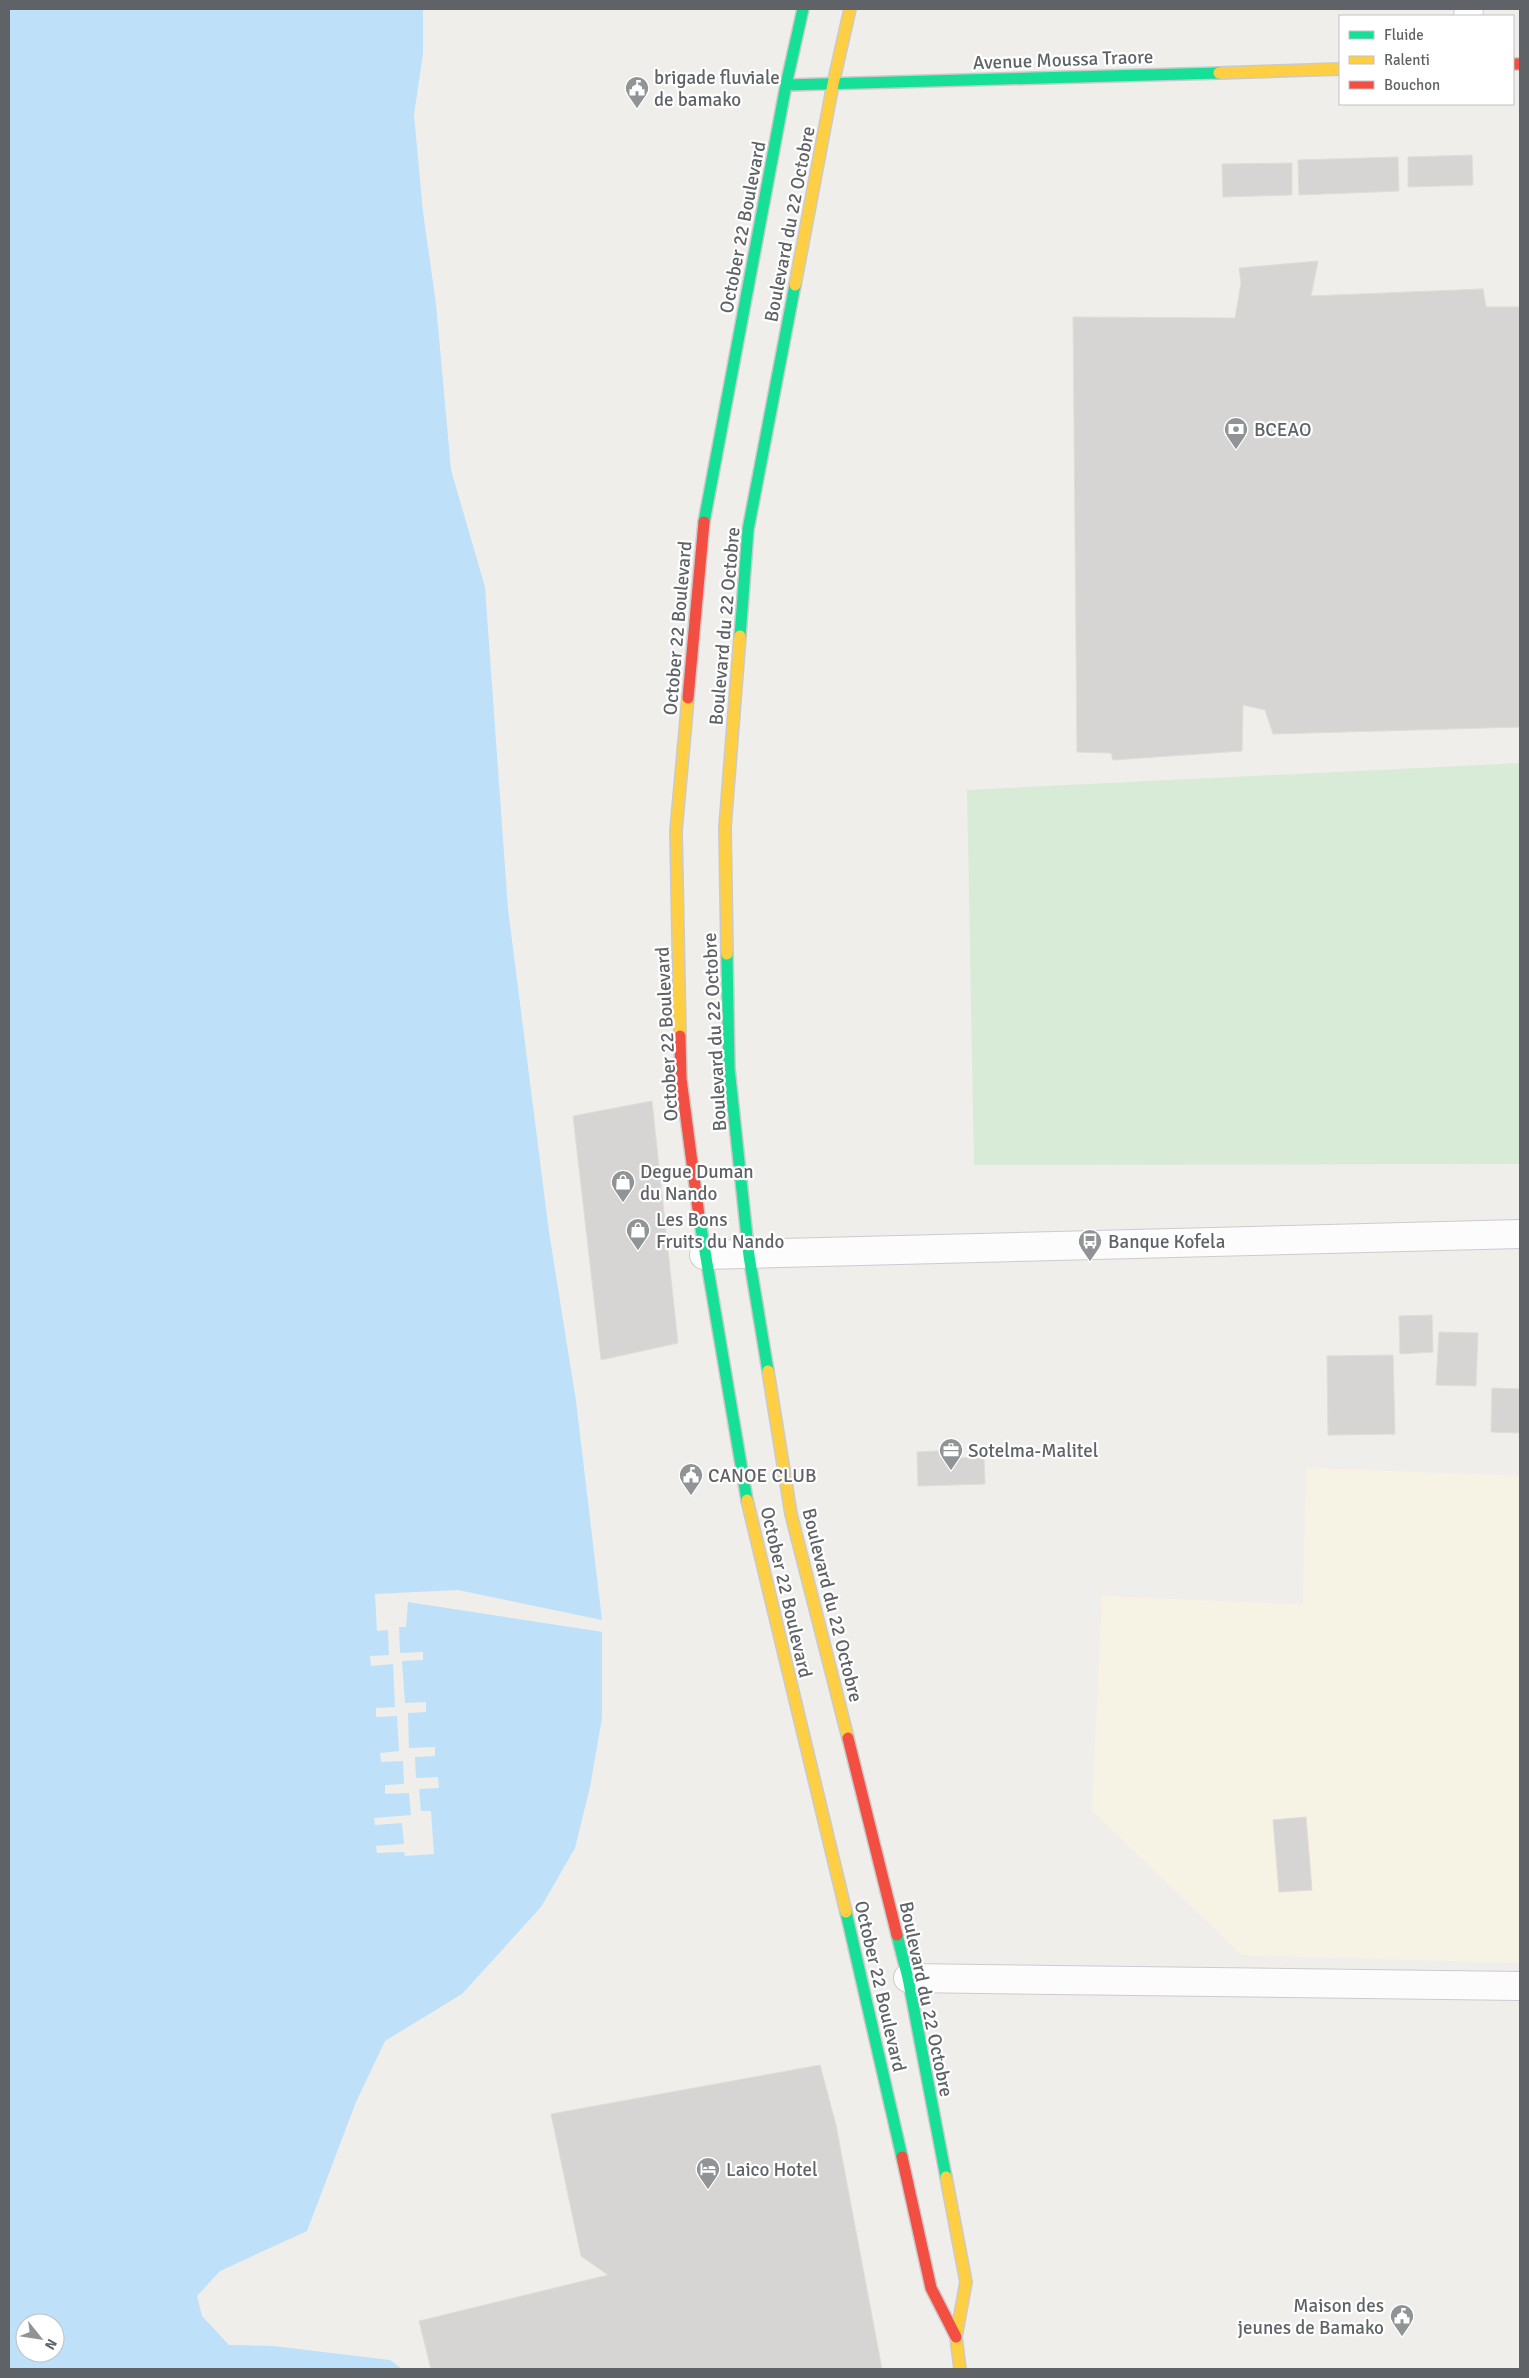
<svg xmlns="http://www.w3.org/2000/svg" width="1529" height="2378" font-family="Signika,sans-serif">
  <rect width="100%" height="100%" fill="#efeeea"/>
  <!-- commercial -->
  <path fill="#f7f3e4" d="M1306,1468L1520,1476V1963L1242,1955L1092,1811L1102,1596L1303,1605Z"/>
  <!-- green -->
  <path fill="#d8ebd6" d="M1520,763V1164L974,1165L967,790Z"/>
  <!-- water -->
  <path fill="#bfe0f9" fill-rule="evenodd" d="M9,9H423V53L414,115L423,212L436,304L451,470L485,587L508,909L549,1232L576,1401L602,1620V1718L590,1787L575,1848L541,1907L462,1994L385,2041L356,2102L307,2231L220,2271L197,2296L202,2316L229,2345L273,2346L390,2360L402,2369H9ZM25,2323H55V2353H25Z"/>
  <!-- pier -->
  <path fill="#efeeea" d="M458,1590L602,1620L603,1632L408,1602L406,1627H399L400,1653L423,1652V1660L402,1661L405,1703L426,1702V1712L408,1713L409,1748L435,1747V1756L415,1757L416,1778L438,1777L439,1788L419,1789L421,1811H431L434,1854L405,1856L404,1852L377,1853L376,1846L404,1844L402,1823L375,1825L374,1818L411,1815L409,1793L385,1794V1785L404,1784L403,1761L381,1762L380,1753L399,1751L397,1716L376,1717V1708L395,1707L393,1664L371,1666L370,1656L389,1655L388,1630L377,1631L375,1594Z"/>
  <!-- building -->
  <path fill="#d6d5d3" stroke="#deddd9" d="M1472,155L1473,185L1408,187V157Z
    M1398,157L1399,191L1299,195L1298,160Z
    M1292,163V195L1223,197L1222,164Z
    M1318,261L1311,296L1483,289L1486,307H1520V727L1273,734L1265,710L1243,705L1242,751L1113,760L1111,753L1077,752L1073,317L1235,318L1241,283L1239,268Z
    M652,1101L678,1343L601,1360L573,1116Z
    M1432,1315L1433,1352L1400,1354L1399,1316Z
    M1439,1332L1478,1333L1476,1386L1436,1385Z
    M1393,1355L1395,1434L1328,1435L1327,1356Z
    M1492,1388L1520,1389V1433L1491,1432Z
    M956,1450V1458L984,1457L985,1484L918,1486L917,1452Z
    M1306,1817L1312,1890L1279,1892L1273,1820Z
    M820,2065L836,2125L882,2369H431L419,2321L608,2275L581,2256L551,2114Z"/>
  <g fill="none" stroke-linecap="round" stroke-linejoin="round">
    <!-- street casing -->
    <g stroke="#cbcccc" stroke-width="30">
      <path id="street" d="M1468,16L1469,9
        M704,1255L1520,1234
        M908,1978L1520,1986"/>
    </g>
    <!-- fast casing -->
    <g stroke="#cacacb" stroke-width="14">
      <path id="fast" d="M786,85L1219,73
        M704,522L786,85L803,9
        M740,636L748,530L795,285
        M727,954L729,1068L749,1256L768,1371
        M699,1216L747,1500
        M846,1912L902,2157
        M897,1935L908,1978L946,2177"/>
    </g>
    <!-- slow casing -->
    <g stroke="#cacacb" stroke-width="14">
      <path id="slow" d="M1219,73L1340,69
        M795,285L833,84L850,9
        M727,954L725,827L740,636
        M680,1036L676,831L688,698
        M768,1371L791,1514L848,1738
        M747,1500L846,1912
        M946,2177L966,2282L956,2337L960,2369"/>
    </g>
    <!-- jam casing -->
    <g stroke="#cacacb" stroke-width="14">
      <path id="jam" d="M1513,64H1520
        M688,698L704,522
        M680,1036L681,1079L699,1216
        M848,1738L897,1935
        M902,2157L931,2288L956,2337"/>
    </g>
    <!-- street -->
    <use href="#street" stroke="#fdfcfc" stroke-width="28"/>
    <!-- fast -->
    <use href="#fast" stroke="#16e098" stroke-width="11"/>
    <!-- slow -->
    <use href="#slow" stroke="#ffcf43" stroke-width="11"/>
    <!-- jam -->
    <use href="#jam" stroke="#f24e42" stroke-width="11"/>
  </g>
  <!-- icons -->
  <defs>
    <g id="civic-pin" transform="scale(1.25)"><path d="M0 17L-7.5 6A9.5 9.5 0 1 1 7.5 6Z" fill="#919496" stroke="#fff"/><path d="M-.6-6.5H3V-4.5H.6V-3L4-1V1h2V6H-6V1h2V-1L-.6-3ZM-1.2 2.5V6h2.4V2.5Z" fill="#fff"/></g>
    <g id="bank-pin" transform="scale(1.25)"><path d="M0 17L-7.5 6A9.5 9.5 0 1 1 7.5 6Z" fill="#919496" stroke="#fff"/><path d="M-6-4H6V4H-6ZM0-2.3a2.3 2.3 0 1 0 0 4.6a2.3 2.3 0 1 0 0-4.6Z" fill="#fff"/></g>
    <g id="shop-pin" transform="scale(1.25)"><path d="M0 17L-7.5 6A9.5 9.5 0 1 1 7.5 6Z" fill="#919496" stroke="#fff"/><path d="M-5-2.5h2.3a2.7 3.5 0 0 1 5.4 0H5L5.5 6h-11ZM-1.5-2.5h3a1.5 2.3 0 0 0-3 0Z" fill="#fff"/></g>
    <g id="bus-pin" transform="scale(1.25)"><path d="M0 17L-7.5 6A9.5 9.5 0 1 1 7.5 6Z" fill="#919496" stroke="#fff"/><path d="M-5-6H5V4H4V6H2V4H-2V6H-4V4H-5ZM-3.5-4V0h7V-4ZM-3.5 1.2v1.5H-2V1.2ZM2 1.2v1.5H3.5V1.2Z" fill="#fff"/></g>
    <g id="office-pin" transform="scale(1.25)"><path d="M0 17L-7.5 6A9.5 9.5 0 1 1 7.5 6Z" fill="#919496" stroke="#fff"/><path d="M-6-3h4V-5.5h4V-3h4V5H-6ZM-1-4.5V-3h2v-1.5ZM-6 0V1H6V0Z" fill="#fff"/></g>
    <g id="hotel-pin" transform="scale(1.25)"><path d="M0 17L-7.5 6A9.5 9.5 0 1 1 7.5 6Z" fill="#919496" stroke="#fff"/><path d="M-6-4.5h1.5V1H6V5H4.5V3h-9V5H-6ZM-4 0a1.8 1.8 0 1 1 3.6 0ZM.5 0V-2.5h3Q6-2.5 6 0Z" fill="#fff"/></g>
  </defs>
  <g fill-rule="evenodd">
    <use href="#civic-pin" x="637" y="88"/>
    <use href="#bank-pin" x="1236" y="429"/>
    <use href="#shop-pin" x="623" y="1182"/>
    <use href="#shop-pin" x="638" y="1230"/>
    <use href="#bus-pin" x="1090" y="1241"/>
    <use href="#office-pin" x="951" y="1450"/>
    <use href="#civic-pin" x="691" y="1475"/>
    <use href="#hotel-pin" x="708" y="2169"/>
    <use href="#civic-pin" x="1402" y="2316"/>
  </g>
  <g text-anchor="middle" stroke-width="4.5" stroke-linejoin="round" paint-order="stroke">
    <!-- street labels -->
    <g font-size="19" fill="#5f6368" stroke="#fff">
      <text transform="translate(1063 59) rotate(-2)" y="7">Avenue Moussa Traore</text>
      <text transform="translate(789 224) rotate(-79)" y="7">Boulevard du 22 Octobre</text>
      <text transform="translate(742 227) rotate(-79)" y="7">October 22 Boulevard</text>
      <text transform="translate(724 626) rotate(-85)" y="7">Boulevard du 22 Octobre</text>
      <text transform="translate(677 628) rotate(-85)" y="7">October 22 Boulevard</text>
      <text transform="translate(714 1032) rotate(-93)" y="7">Boulevard du 22 Octobre</text>
      <text transform="translate(666 1034) rotate(-93)" y="7">October 22 Boulevard</text>
      <text transform="translate(787 1592) rotate(77)" y="7">October 22 Boulevard</text>
      <text transform="translate(833 1605) rotate(76)" y="7">Boulevard du 22 Octobre</text>
      <text transform="translate(881 1986) rotate(77)" y="7">October 22 Boulevard</text>
      <text transform="translate(927 1999) rotate(78)" y="7">Boulevard du 22 Octobre</text>
    </g>
    <!-- poi labels -->
    <g font-size="19" fill="#5f6368" stroke="#fff" text-anchor="start">
      <text x="654" y="84">brigade fluviale<tspan x="654" dy="22">de bamako</tspan></text>
      <text x="1254" y="436">BCEAO</text>
      <text x="640" y="1178">Degue Duman<tspan x="640" dy="22">du Nando</tspan></text>
      <text x="656" y="1226">Les Bons<tspan x="656" dy="22">Fruits du Nando</tspan></text>
      <text x="1108" y="1248">Banque Kofela</text>
      <text x="968" y="1457">Sotelma-Malitel</text>
      <text x="708" y="1482">CANOE CLUB</text>
      <text x="726" y="2176">Laico Hotel</text>
      <text x="1384" y="2312" text-anchor="end">Maison des<tspan x="1384" dy="22">jeunes de Bamako</tspan></text>
    </g>
  </g>
  <!-- border -->
  <rect width="1529" height="2378" fill="none" stroke="#5f6368" stroke-width="20"/>
  <!-- legend -->
  <rect x="1339" y="15" width="175" height="90" fill="#ffffff" stroke="#bfc1c3"/>
  <rect x="1349" y="31" width="25" height="8" fill="#16e098" stroke="#bfc1c3"/>
  <text x="1384" y="40" font-size="15" fill="#5f6368">Fluide</text>
  <rect x="1349" y="56" width="25" height="8" fill="#ffcf43" stroke="#bfc1c3"/>
  <text x="1384" y="65" font-size="15" fill="#5f6368">Ralenti</text>
  <rect x="1349" y="81" width="25" height="8" fill="#f24e42" stroke="#bfc1c3"/>
  <text x="1384" y="90" font-size="15" fill="#5f6368">Bouchon</text>
  <!-- north arrow -->
  <g transform="translate(40 2338) rotate(120)"><circle r="24" fill="#ffffff" stroke="#bfc1c3"/>
  <path d="M0-4L9 19L0 12L-9 19Z" fill="#919496"/>
  <text y="-8" font-size="14" font-weight="bold" text-anchor="middle" fill="#5f6368">N</text>
  </g>
</svg>
